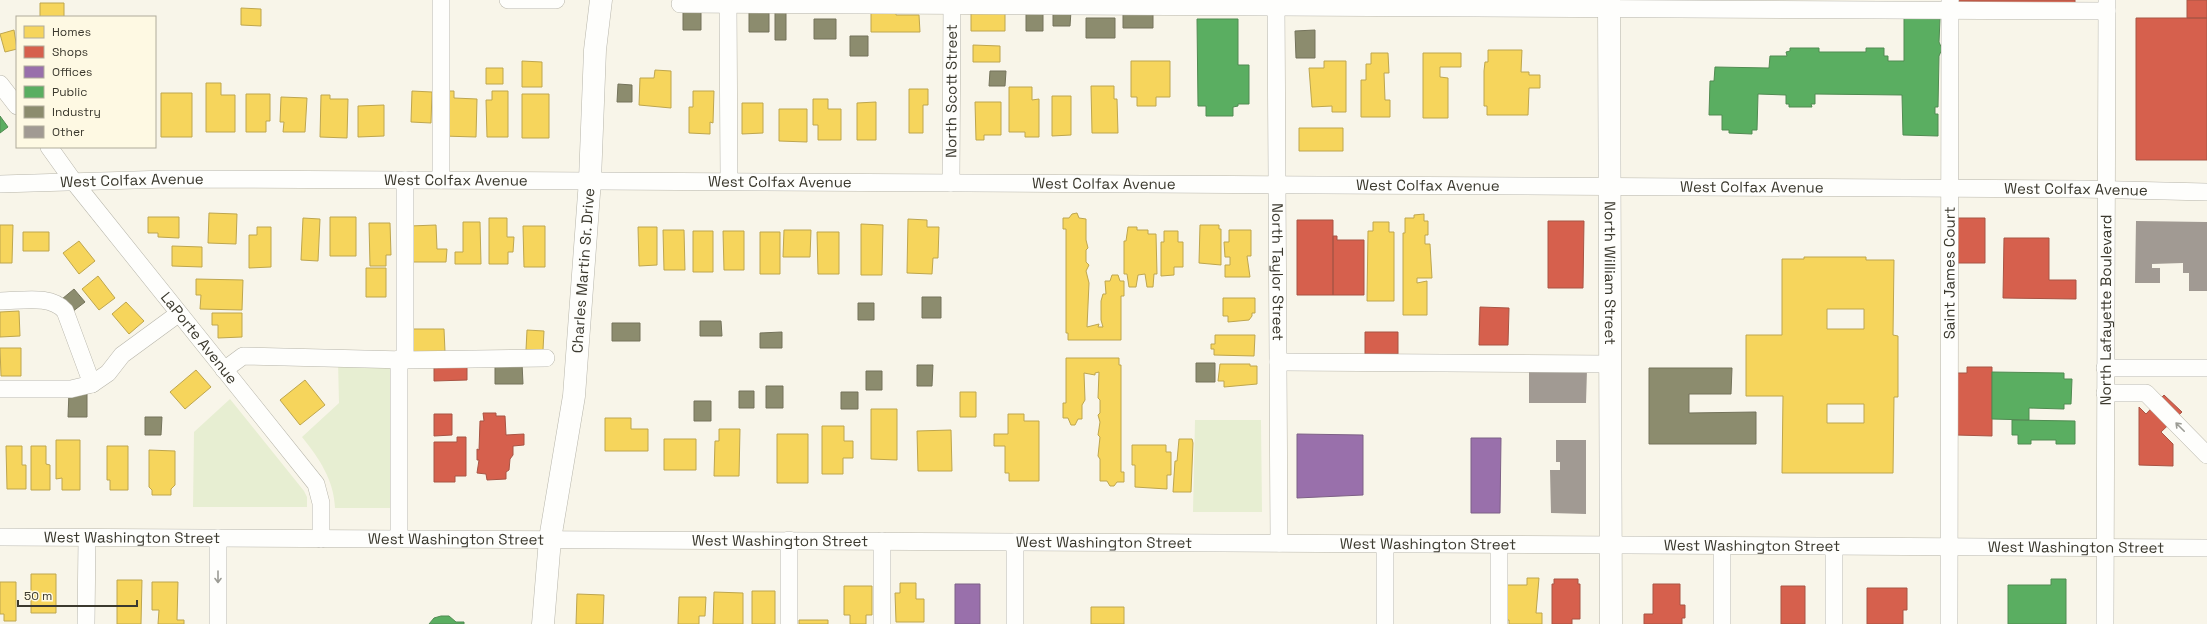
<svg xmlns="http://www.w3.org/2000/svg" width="2207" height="624" font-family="'Space Grotesk',sans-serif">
  <rect width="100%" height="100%" fill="#f8f5e9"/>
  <path fill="#e7eed2" d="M338,361L395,362L396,508H335C334,480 319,458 302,437L339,403Z
    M230,399L304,491L307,497V507H193L194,432Z
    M1195,420H1261L1262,512H1193Z"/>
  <path fill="#f6d55c" stroke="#bea64e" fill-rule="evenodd" d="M40,3H64V17H40Z
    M1005,7V31H971V13Z
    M241,8L261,9V26L241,25Z
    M871,12H896V15H919L920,32H871Z
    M14,30L17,49L5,52L0,34Z
    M973,45L1000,46V62H973Z
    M1488,50H1522L1521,72H1529V75H1540V88H1529L1528,115H1487V106H1484V71L1485,62H1488Z
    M1371,53H1388L1389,73H1384L1385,100H1390V117H1361V80H1366V64H1371Z
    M1423,53H1461V67H1440V77L1448,78V118H1423Z
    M522,61L542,62V87H522Z
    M1131,61H1170V97H1156V106H1137V97H1131Z
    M1324,61H1346V112H1332V106L1312,107L1309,68H1324Z
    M486,68H503V84H486Z
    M655,70L671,71V108L639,105L640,78H654Z
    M206,83H221V95H235V132H206Z
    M1091,86H1114V99H1117L1118,133H1092Z
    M1009,87H1032V100L1039,99V137H1025V132H1009Z
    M909,89H928V105H923V133H909Z
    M412,91L432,92L431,123L411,122Z
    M445,91H454V98L477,99L476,137L443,136Z
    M492,91H508V137H487L486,100H492Z
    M693,91H714L713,123L710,122V134L689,133V107H693Z
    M161,93H192V137H161Z
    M246,94H270V121H266V132H246Z
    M522,94H549V138H522Z
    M321,95H330V99H348L347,138L320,137Z
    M1052,96H1071V135L1052,136Z
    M281,97L307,98L305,132H283L284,122H280Z
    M813,99H828V109H841V140H818V125H813Z
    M876,102V140H857V103Z
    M975,102H1001V135H984V140H976Z
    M742,103H763V133L742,134Z
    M384,105V136L358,137V106Z
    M779,109H807V142L779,141Z
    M1299,128H1343V151H1299Z
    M209,213L237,214L236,244L208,243Z
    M1077,213L1079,218L1086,219V240L1088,248L1086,250V262L1089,265L1086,271L1089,283L1087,327L1099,324L1098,327H1103L1101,320V301L1103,294H1106L1105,281H1110L1112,275H1118L1120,281H1124V296H1121V340H1068V333H1066V229H1063V218H1069L1072,214Z
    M1424,214V221H1428V235H1425V244H1430L1432,278H1417V283L1427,281V315H1403V233H1405V218H1414V215Z
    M148,217H179V238L158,237V233H148Z
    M330,217H356V256H330Z
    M303,218L320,219L318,261L301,260Z
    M489,218H507V237H514L513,252H508V264H489Z
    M908,219L927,220V227H939L938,258H933L932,274L907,273Z
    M463,222H480L481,264H455V252H463Z
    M1373,222H1389V232H1394V301H1367L1368,231H1373Z
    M369,223H390L391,255H386V266H370Z
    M861,224L883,225L882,275H861Z
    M0,225H13L12,263H0Z
    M436,225L437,249H447L446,262H410V226Z
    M1200,225H1219V229H1221V265L1199,263Z
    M523,226H545V267H524Z
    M257,227H271V267L249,268V235H257Z
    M638,227H657V265L639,266Z
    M1128,227H1137V230H1148V234H1156L1157,274H1154L1153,287H1147L1145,274L1138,275L1136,287H1129L1127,274H1124V241H1126Z
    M663,230H684L685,270H664Z
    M784,230H811L810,257H783Z
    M1229,230H1251V256H1247L1250,277H1225V265H1230V257H1225L1224,242H1229Z
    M693,231H713V272H693Z
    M723,231H744V270H724Z
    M1164,231H1178V242H1183V267H1174V275L1161,276V242H1164Z
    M23,232H49V251H23Z
    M760,232H780V274H760Z
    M817,232H839V274H818Z
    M79,241L95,261L79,274L63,253Z
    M172,246L202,247V267L172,266Z
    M1804,257H1866V260H1894L1893,335L1898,336V397H1894L1893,473H1782L1783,396H1746V335H1782V259H1804ZM1827,309H1864V329H1827ZM1827,404H1864V423H1827Z
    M366,268H386V297H366Z
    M98,276L115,298L99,310L82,289Z
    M196,279L243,280L242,310L200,309L201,295H196Z
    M1223,298H1255V313H1252V316L1249,320L1228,322V316H1223Z
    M126,302L144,321L129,334L112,314Z
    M19,311L20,336L0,337V312Z
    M212,313H242V337L218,338V325H212Z
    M411,329H444L445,352L412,353Z
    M527,330L544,331L543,350H526Z
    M1215,335H1255L1254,356L1214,355V349H1211V344H1215Z
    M0,348H21V376H1Z
    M1066,358H1119V365H1121V472H1124V482H1117L1114,486H1110L1107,481H1100V459L1098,456L1100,437L1098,435L1100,422L1098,415L1100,413V400L1098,398L1099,372L1095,373V375L1084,373L1085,400L1082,405V419H1078L1075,425H1071L1068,418H1063V403H1066Z
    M1220,364H1250V366H1257V384L1224,387V381H1218Z
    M196,370L211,387L185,409L170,392Z
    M305,380L325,405L300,425L280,400Z
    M960,392H976V417H960Z
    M871,409H897V460L871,459Z
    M1008,414H1024V421H1039V481H1009V473H1005V446H994V434H1008Z
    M605,418H631V429H648V451H605Z
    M822,426H844V441H853V458H843V474H822Z
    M719,429H740L739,476H714L715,441H719Z
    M951,430L952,471H918L917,431Z
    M777,434H808V483H777Z
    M664,439H696V470H664Z
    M1179,439H1192L1193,443L1191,492H1173L1175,461H1177Z
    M56,440H80V490H62V478L56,479Z
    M1132,445H1166V452H1171V475H1167V489L1135,487V465H1132Z
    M6,446H22V465H26V489H7Z
    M31,446H46V464L50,465V490H31Z
    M107,446H128V490H110V480H107Z
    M149,450L175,451V485L171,489V495H152V490L149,487Z
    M31,574H56V613H31Z
    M1527,578H1539L1536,613H1542V624H1509V620H1507V585H1527Z
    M117,580H142L141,624H117Z
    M0,582H16V621H4V614H0Z
    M152,582H178L177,620H184V624H158L159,610H152Z
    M900,583H916V599H924V622H896L895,593H900Z
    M844,586H872V615H866V624H850V615H844Z
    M752,591H775V624H752Z
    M714,592L743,593V624H713Z
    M577,594L604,595L603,624H576Z
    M679,597H706L705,616H699V624H678Z
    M1091,607H1124V624H1091Z
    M799,620H828V624H799Z"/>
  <path fill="#d6604d" stroke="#a85444" d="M1955,0H2075V6L1955,5Z
    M2187,0H2207V18H2187Z
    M2136,18H2207V160H2136Z
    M1956,218H1985V263H1957Z
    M1297,220H1333V295H1297Z
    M1548,221H1584L1583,288H1548Z
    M1333,236H1337V240H1364V295H1333Z
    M2004,238H2049V280H2076V299L2003,298Z
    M1480,307L1509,308L1508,345H1479Z
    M1365,332H1398V354H1365Z
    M434,363H467V380L434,381Z
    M1967,367H1992V436L1956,435L1957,373H1967Z
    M2164,395L2182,412L2161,432L2173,444V466L2139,465V407L2146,414Z
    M483,413H496V416H505L506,435L524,434V445L513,446V455L510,459L509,470L506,472V479L487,480L486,474L477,473L479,460H477V449L479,450L480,421H484Z
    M434,414H452V435L434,436Z
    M457,437H466V476H455V482H434V442H457Z
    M1554,579H1578V584H1580V619H1572V624H1552V584H1554Z
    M1653,584H1680V605H1685V618H1682V624H1644V614H1653Z
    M1781,586H1805V624H1781Z
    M1867,588H1907V610H1903V624H1867Z"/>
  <path fill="#9970ab" stroke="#7d6086" d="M1297,434L1363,435V495L1297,498Z
    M1471,438H1501L1500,513H1471Z
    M955,584H980V624H955Z"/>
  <path fill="#5aae61" stroke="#518b52" d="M1904,18L1940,19L1939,42L1942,49L1939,56L1938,107H1935V114H1938V136L1903,135L1902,95L1815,94V104H1811L1812,107H1789V104H1786V95L1758,94L1757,130H1752V134L1729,133V130H1722V115H1709L1710,81H1714L1715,67L1769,68L1770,56H1787L1786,52L1790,51V48H1819V52H1866V48H1884V56H1888V61H1904Z
    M1197,19H1238V65H1249V104H1238V106L1233,107V116H1206V106H1198Z
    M0,116L8,127L0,133Z
    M1992,372L2064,373V379H2072L2071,404H2064V409L2029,408V420L1992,419Z
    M2012,420L2075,421V444H2056V440H2031V444H2018V435H2012Z
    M2051,579H2066V624H2008V585H2051Z
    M441,616H449L456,622H464V624H429L434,618Z"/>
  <path fill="#8c8c6e" stroke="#74735b" d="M1153,8V28H1123V9Z
    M683,9H701V30H683Z
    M1026,11L1043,12V31H1026Z
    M1053,11H1071L1070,26H1053Z
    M749,12H769V32H749Z
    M775,12H786V40H775Z
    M1086,18H1115V38H1086Z
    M814,19H836V39H814Z
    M1315,30V58H1296L1295,31Z
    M850,36H868V56H850Z
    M990,71H1006L1005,86H989Z
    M618,84L632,85V102H617Z
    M74,289L85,302L72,312L62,299Z
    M922,297H941V318H922Z
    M858,303H874V320H858Z
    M700,321H721L722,336H700Z
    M612,323H640V341H612Z
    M782,332V348H760V333Z
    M495,363H522L523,384H495Z
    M1196,363H1215V382H1196Z
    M917,365H933L932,386H917Z
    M1649,368H1732L1731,394H1689V413L1756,412V444H1649Z
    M866,371H882V390H866Z
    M766,386H783V408H766Z
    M739,391H754V408H739Z
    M69,392L87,393V417H68Z
    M841,392H858V409H841Z
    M694,401H711V421H694Z
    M145,417H162L161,435H145Z"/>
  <path fill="#a19a93" d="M2136,221L2207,222V291H2189V273H2183V263L2152,264V268H2160V283H2135Z
    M1529,369L1587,370L1586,403H1529Z
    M1556,440H1586V514L1551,513L1550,470H1560V462H1556Z"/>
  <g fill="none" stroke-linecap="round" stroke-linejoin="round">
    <defs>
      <g id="minor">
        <path d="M441,0V180"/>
        <path d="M508,0H556"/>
        <path d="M728,0L729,181"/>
        <path id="s1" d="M1276,0L1279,543"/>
        <path d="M680,4L2107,11"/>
        <path d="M0,84L17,106"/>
        <path id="s2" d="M49,147L74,182L316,484L321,503V539"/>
        <path d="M405,180V360"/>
        <path id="s3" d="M951,183L952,0"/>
        <path id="s4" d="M0,184L168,179L405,180L2081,189L2207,192"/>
        <path d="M0,301C21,301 51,294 65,311L92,384"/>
        <path d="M399,359V538"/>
        <path d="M1278,362L1610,364"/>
        <path d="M2105,368H2207"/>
        <path d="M224,370L243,356L405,360L546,358"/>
        <path d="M0,389H71L92,384L108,373L122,355L178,314"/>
        <path d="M2105,393H2146L2207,455"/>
        <path id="s5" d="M0,537L2207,548"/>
        <path d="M218,538V624"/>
        <path d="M1015,542V624"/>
        <path d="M1385,544V624"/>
        <path d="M1722,546V624"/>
        <path d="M86,624L87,538"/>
        <path d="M789,624V540"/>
        <path d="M882,624V541"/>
        <path d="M1499,624V545"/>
        <path d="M1834,624V547"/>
        <path id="s6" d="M1949,624L1950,0"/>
        <path id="s7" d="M2105,624L2107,0"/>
      </g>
      <g id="major">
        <path id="s8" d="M1609,0L1611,624"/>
        <path id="s9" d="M543,624L550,539L574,396L590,180L595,50L601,0"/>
      </g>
    </defs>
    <use href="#minor" stroke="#b7b5aa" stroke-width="18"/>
    <use href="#major" stroke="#b7b5aa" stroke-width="23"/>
    <use href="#minor" stroke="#fefefc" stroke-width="17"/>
    <use href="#major" stroke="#fefefc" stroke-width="22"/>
  </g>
  <defs><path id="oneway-shaft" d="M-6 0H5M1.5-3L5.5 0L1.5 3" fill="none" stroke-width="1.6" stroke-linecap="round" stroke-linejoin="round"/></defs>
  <g stroke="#9c9c95">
    <use href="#oneway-shaft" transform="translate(2180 427) rotate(-135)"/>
    <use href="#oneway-shaft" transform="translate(218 577) rotate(90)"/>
  </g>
  <g text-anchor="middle" stroke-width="4" stroke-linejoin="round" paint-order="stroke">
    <g font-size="15" fill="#3b392e" stroke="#fef9e3">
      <text dy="5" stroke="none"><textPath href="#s3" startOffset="92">North Scott Street</textPath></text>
      <text dy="5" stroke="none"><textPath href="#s4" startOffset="456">West Colfax Avenue</textPath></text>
      <text dy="5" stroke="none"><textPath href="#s4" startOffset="132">West Colfax Avenue</textPath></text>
      <text dy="5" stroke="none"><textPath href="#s4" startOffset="780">West Colfax Avenue</textPath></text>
      <text dy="5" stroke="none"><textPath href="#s4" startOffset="1104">West Colfax Avenue</textPath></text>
      <text dy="5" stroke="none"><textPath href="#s4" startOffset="1428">West Colfax Avenue</textPath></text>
      <text dy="5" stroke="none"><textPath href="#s4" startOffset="1752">West Colfax Avenue</textPath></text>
      <text dy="5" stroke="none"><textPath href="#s4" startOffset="2076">West Colfax Avenue</textPath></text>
      <text dy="5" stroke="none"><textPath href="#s9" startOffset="356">Charles Martin Sr. Drive</textPath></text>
      <text dy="5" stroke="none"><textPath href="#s1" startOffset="272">North Taylor Street</textPath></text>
      <text dy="5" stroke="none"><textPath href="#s8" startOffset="273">North William Street</textPath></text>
      <text dy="5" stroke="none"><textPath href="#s6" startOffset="351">Saint James Court</textPath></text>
      <text dy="5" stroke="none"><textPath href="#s7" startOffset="314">North Lafayette Boulevard</textPath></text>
      <text dy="5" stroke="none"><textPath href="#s2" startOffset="243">LaPorte Avenue</textPath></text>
      <text dy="5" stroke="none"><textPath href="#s5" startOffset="132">West Washington Street</textPath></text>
      <text dy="5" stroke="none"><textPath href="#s5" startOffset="456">West Washington Street</textPath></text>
      <text dy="5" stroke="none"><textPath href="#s5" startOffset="780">West Washington Street</textPath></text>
      <text dy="5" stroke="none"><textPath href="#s5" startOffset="1104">West Washington Street</textPath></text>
      <text dy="5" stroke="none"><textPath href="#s5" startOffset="1428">West Washington Street</textPath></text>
      <text dy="5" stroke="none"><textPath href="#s5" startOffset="1752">West Washington Street</textPath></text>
      <text dy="5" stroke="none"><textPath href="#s5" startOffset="2076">West Washington Street</textPath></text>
    </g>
  </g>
  <rect x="16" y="16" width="140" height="132" fill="#fef9e3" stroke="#b0ac9b"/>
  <rect x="24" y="26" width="20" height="12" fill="#f6d55c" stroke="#b0ac9b"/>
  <text x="52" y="36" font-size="12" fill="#3b392e">Homes</text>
  <rect x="24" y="46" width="20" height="12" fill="#d6604d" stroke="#b0ac9b"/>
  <text x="52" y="56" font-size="12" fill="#3b392e">Shops</text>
  <rect x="24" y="66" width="20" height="12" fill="#9970ab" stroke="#b0ac9b"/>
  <text x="52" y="76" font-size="12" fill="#3b392e">Offices</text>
  <rect x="24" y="86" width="20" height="12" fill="#5aae61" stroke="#b0ac9b"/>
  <text x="52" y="96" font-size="12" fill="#3b392e">Public</text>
  <rect x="24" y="106" width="20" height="12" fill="#8c8c6e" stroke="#b0ac9b"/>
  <text x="52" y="116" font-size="12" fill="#3b392e">Industry</text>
  <rect x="24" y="126" width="20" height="12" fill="#a19a93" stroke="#b0ac9b"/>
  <text x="52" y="136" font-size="12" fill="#3b392e">Other</text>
  <path d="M18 600v6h119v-6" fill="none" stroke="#3b392e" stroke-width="2"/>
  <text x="24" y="600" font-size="12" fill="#3b392e" stroke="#fef9e3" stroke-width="3" paint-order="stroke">50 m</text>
</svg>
